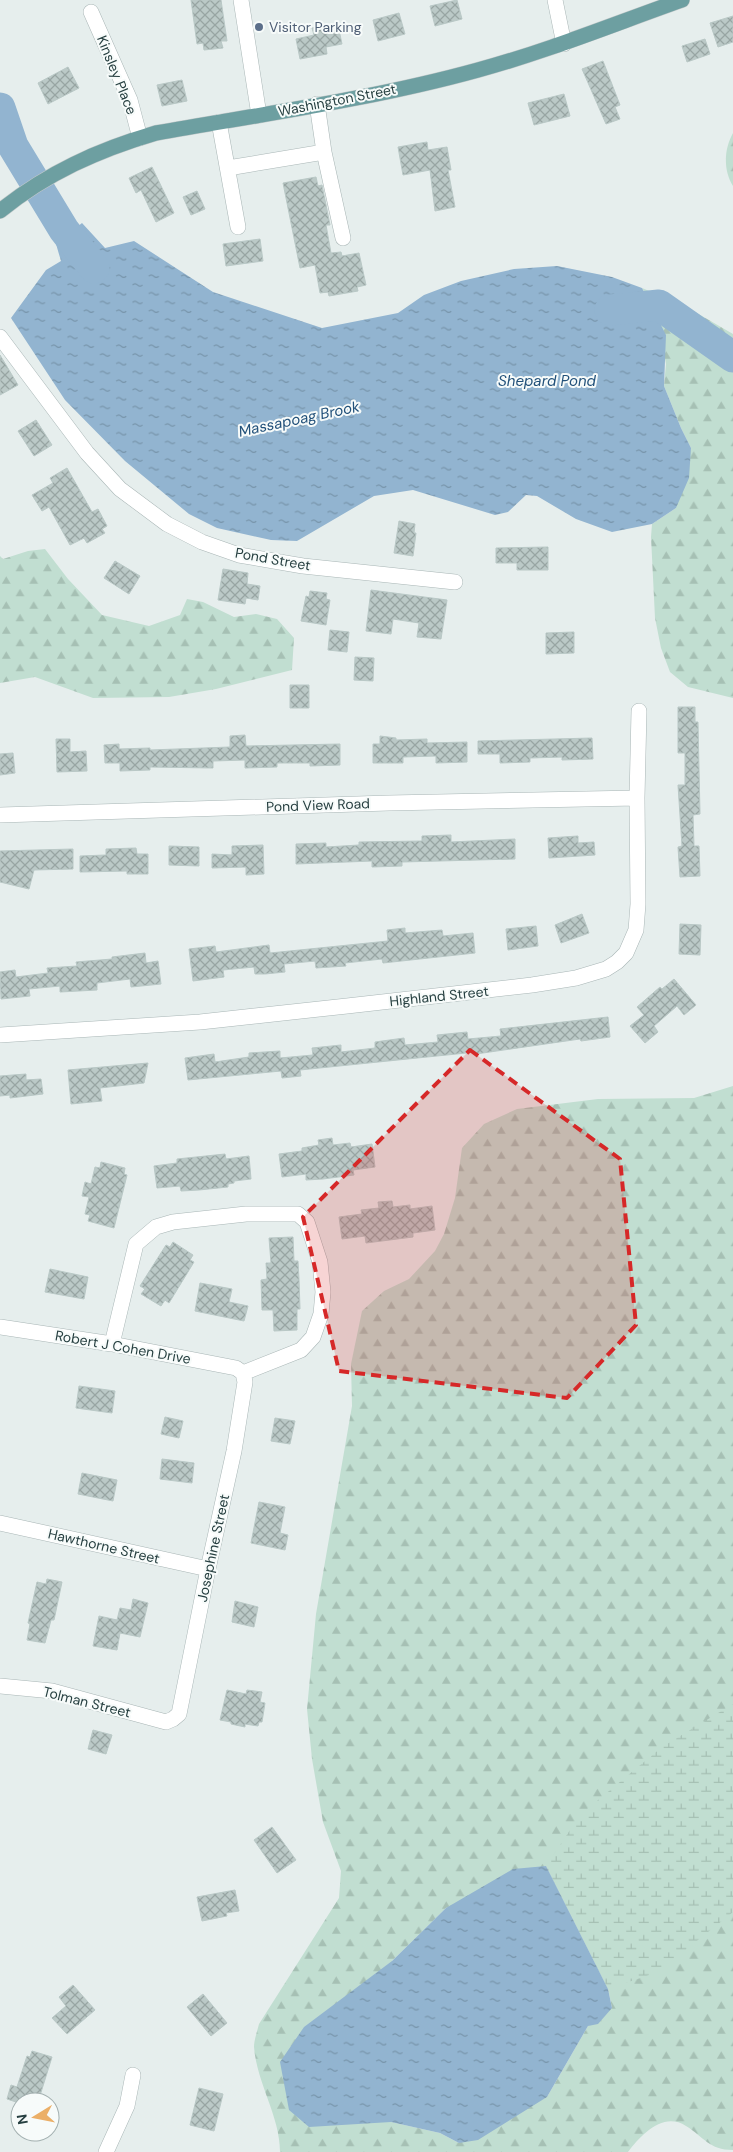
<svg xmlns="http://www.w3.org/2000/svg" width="733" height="2152" font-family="'DM Sans',sans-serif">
  <defs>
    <pattern id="forest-firs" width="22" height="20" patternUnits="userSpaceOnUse" patternTransform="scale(1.25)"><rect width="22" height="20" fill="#c1ded1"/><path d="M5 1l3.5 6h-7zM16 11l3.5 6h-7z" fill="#a6c0b4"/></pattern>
    <pattern id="wetland-marsh" width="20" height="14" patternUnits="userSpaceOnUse" patternTransform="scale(1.25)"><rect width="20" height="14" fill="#c1ded1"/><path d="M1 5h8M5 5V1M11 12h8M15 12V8" fill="none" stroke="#a6c0b4"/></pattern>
    <pattern id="water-ripples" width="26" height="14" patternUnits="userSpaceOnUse" patternTransform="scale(1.25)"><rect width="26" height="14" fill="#92b4d0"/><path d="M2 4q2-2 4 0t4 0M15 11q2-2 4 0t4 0" fill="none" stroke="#7794aa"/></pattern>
    <pattern id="building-cross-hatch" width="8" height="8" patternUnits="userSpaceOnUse" patternTransform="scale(1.25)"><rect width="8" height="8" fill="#bbc9c7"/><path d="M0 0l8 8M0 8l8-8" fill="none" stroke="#98a5a3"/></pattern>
  </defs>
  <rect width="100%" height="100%" fill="#e6eeed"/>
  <path fill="url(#forest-firs)" fill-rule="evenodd" d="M733,133V186C723,170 724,149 733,133Z
    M642,288L683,305L733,334V698L688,687L670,672L661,648L655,618L651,537L652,524L676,508L691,448L681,428L664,386L666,364L656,313Z
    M45,549L68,579L102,615L149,626L180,615L187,599L203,602L234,617L256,614L277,619L294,638L292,670L216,689L169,697L93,698L35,677L0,683V556L3,559L28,551Z
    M733,1086V2150C709,2150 704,2137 686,2126C663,2111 641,2135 628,2152H280C280,2116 257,2084 254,2047C254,2040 257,2032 259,2024L339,1898L341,1871L323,1822L312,1759L307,1709L316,1614L352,1406L351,1364L362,1311L384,1291L409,1279L435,1251L444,1234L455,1198L462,1148L484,1124L517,1109L598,1099L694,1098ZM546,1866L608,1989L612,2008L588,2026L547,2097L459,2143L440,2133L391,2122L392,1961L446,1908Z"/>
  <path fill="url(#wetland-marsh)" d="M733,1704V1912L658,1972L608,1989L546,1866L580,1815L662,1747Z"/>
  <path fill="url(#water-ripples)" d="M82,223L105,248L134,241L213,292L322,328L398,313L424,295L461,281L514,269L557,266L612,277L642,288L666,335L664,386L681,428L691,448L689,478L676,508L652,524L612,532L576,519L537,496L526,495L508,512L495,515L413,490L374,496L297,541L271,540L217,528L189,514L125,461L65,400L11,318L46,270L61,261L56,244Z
    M546,1866L608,1989L612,2008L598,2024L588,2026L547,2097L478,2140L459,2143L440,2133L391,2122L309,2127L289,2110L280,2062L304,2027L392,1961L446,1908L513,1869Z"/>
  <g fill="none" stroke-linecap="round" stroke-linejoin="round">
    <path stroke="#92b4d0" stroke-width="31" d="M0,108L13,146L64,230L94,268
      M610,310L659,305L733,357"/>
  </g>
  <path fill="url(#building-cross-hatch)" stroke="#b9c8c6" d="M191,0H221L227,41H221L223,48L204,50L203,43L197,44Z
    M457,0L462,19L435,26L430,6Z
    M399,13L405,34L378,41L373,20Z
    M733,16V42L718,47L710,23Z
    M332,24L334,31L339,30L342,44L326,47L327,54L300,59L296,39L314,35L312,28Z
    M705,39L710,54L687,62L682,46Z
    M603,61L620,105L615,107L620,119L606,124L582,69Z
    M68,67L79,88L48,104L38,83Z
    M182,80L187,101L162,106L157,85Z
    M564,94L570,116L534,125L528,103Z
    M427,142L428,150L447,147L451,170H448L455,207L435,211L430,170L403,175L398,147Z
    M152,167L174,213L156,222L141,190L136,193L129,178Z
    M316,177L318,186L322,185L330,225H326L331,253L341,252L342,256L359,253L366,285L357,287L358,291L329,296L328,292L320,293L315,265L300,268L283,183Z
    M197,191L205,209L191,215L183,197Z
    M260,239L263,261L226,266L223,244Z
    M0,355L18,385L0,395Z
    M36,420L52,445L34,456L18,431Z
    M67,468L92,512L98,509L107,526L102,529L105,533L87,543L84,538L70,545L49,507L42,511L32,495L53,483L50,478Z
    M399,521L415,524L414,533H416L413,556L394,553Z
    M548,547V570H517V563H496V548Z
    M115,561L140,576L129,594L104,578Z
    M223,569L248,573L247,584L260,586L258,600L246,598L245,604L218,600Z
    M371,590L447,600L441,639L417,637L419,623L393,619L391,634L366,631Z
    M310,591L327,593L326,599L330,600L326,625L301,621L306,596L309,597Z
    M330,630L349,632L347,652L328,650Z
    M574,632V653L546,654V633Z
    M355,657L374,658L373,681L354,680Z
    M290,685H309V708H290Z
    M678,707H695V722H698L700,814L693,815L694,846H699L700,876L680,877L678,847L682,846L678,785H685V753H678Z
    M245,735L246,746L340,744V765L310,766V763H277V767L245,768V760L213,761V768L150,767V770L120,771V763H105L104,745L119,744V749L150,748V750L230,747V736Z
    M380,736L396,738V740L427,739V743L467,742V762L436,763V756L403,757V763H373V744H380Z
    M592,738L593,759L562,760V757L530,758V762L500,763V754H478V741Z
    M56,739H70V752L86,751L87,771L57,772Z
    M13,753L15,773L0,775V754Z
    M451,835V842L515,839V859L402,862V866L372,867V861L296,864V844L326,843V847L359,845V842L422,841V836Z
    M578,836V843L594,842L595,855L549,858L548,838Z
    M263,845L264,874L246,875V867L212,868V854L232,855V846Z
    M169,846L199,847V866L169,865Z
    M136,848L137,854H148V874H127V871L80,872V856L106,855V849Z
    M73,849V869L34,870L29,889L0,882V851Z
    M582,914L589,933L561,943L555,925Z
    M680,924L701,925L700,955L679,954Z
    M536,926L538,946L508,950L506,929Z
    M405,928V933L442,930L443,936L473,933L475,953L383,963L382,959L345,963L346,966L316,968L315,961L284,964L285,972L265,974H255L254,967L223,970L224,977L193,981L189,949L215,946L216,952L269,945L270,953L388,941L387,930Z
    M145,953L146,963L158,961L161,984L131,987L130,979L97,983V990L60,992V986L29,989L30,996L1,999L0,972L15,970L16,977L48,973L47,968L77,966L76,962L112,959V957Z
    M674,979L696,1005L684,1015L677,1006L654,1026L658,1032L645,1043L630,1026L644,1015L637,1007L660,987L662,989Z
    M608,1017L610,1037L581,1041L580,1039L476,1054V1052L300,1070L301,1076L282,1078L281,1071L188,1080L185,1058L214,1054L215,1062L249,1057V1053L280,1051V1058L313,1055L312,1048L341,1045V1052L375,1048V1042L404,1038L405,1045L438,1042L437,1035L467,1032L468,1039L501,1036L500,1029Z
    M148,1063L144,1083L100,1088L102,1101L71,1104L68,1070Z
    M26,1074V1080L41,1079L43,1094L10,1098V1095L0,1096V1076Z
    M332,1138L333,1145L350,1143L351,1147L372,1144L375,1167L353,1170L354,1175L323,1179L306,1180V1174L282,1177L279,1154L302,1151V1148L319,1145L318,1140Z
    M225,1154L226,1159L249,1156L251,1179L234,1181V1183L228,1184V1187L199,1190L181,1191L180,1186L157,1188L154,1166L177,1163V1159Z
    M101,1162L125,1168L124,1174L127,1175L114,1228L88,1221L90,1215L85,1214L89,1197L82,1196L85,1182L91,1184L95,1167L100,1168Z
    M392,1201L393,1207L410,1205V1209L432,1206L435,1230L413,1233V1237L366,1243L365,1236L342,1239L339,1217L362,1214L361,1210L379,1208L378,1202Z
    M293,1237L294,1261H298L299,1279L300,1309H297V1330L274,1331L273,1310H262L261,1280L267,1279L266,1263H271L269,1238Z
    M173,1242L193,1255L190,1260L194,1262L169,1303L165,1300L161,1306L141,1294L145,1289L140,1286L166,1245L170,1247Z
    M50,1269L88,1277L84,1299L45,1292Z
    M200,1283L232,1289L229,1302L248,1306L244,1321L195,1311Z
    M79,1386L115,1391L112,1413L76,1408Z
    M165,1417L183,1421L179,1438L161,1434Z
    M275,1418L295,1421L290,1444L271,1441Z
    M162,1459L194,1463L192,1483L160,1479Z
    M82,1473L117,1480L113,1501L78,1494Z
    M259,1502L285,1507L280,1533L288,1535L285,1550L251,1543Z
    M47,1579L62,1582L54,1620H51L45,1643L27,1640L30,1624L28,1623L37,1582L46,1584Z
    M133,1599L148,1603L140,1637L120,1633L117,1650L93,1646L99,1616L117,1620L120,1608L131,1610Z
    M235,1601L258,1607L254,1627L232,1622Z
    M227,1690L246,1694L247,1690L262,1692L260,1702L265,1703L262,1722H259L258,1726L245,1724V1727L231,1724V1722L220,1720Z
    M93,1730L112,1735L106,1754L88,1749Z
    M272,1827L296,1860L277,1873L254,1840Z
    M235,1890L239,1911L226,1913L227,1916L202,1921L197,1897Z
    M73,1985L95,2010L67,2034L52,2018L66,2006L59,1997Z
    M203,1994L227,2023L211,2036L187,2007Z
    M32,2051L52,2057L38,2102H16L7,2099L11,2085L17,2087L27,2056L30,2057Z
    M199,2088L223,2094L214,2131L190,2125Z"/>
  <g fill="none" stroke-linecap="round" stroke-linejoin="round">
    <defs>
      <path id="minor" d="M241,0L259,115
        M555,0L564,44
        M91,12L130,100L140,138
        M219,122L238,227
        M324,152L343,238
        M228,168L324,152L317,104
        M0,337L87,453L120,489L167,524L202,542L239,555L303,566L455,582
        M0,815L389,803L637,798
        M0,1035L200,1022L347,1006L532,985L576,978L606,969L617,962L626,953L636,930L638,904L637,798L639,711
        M0,1327L112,1344L236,1368L243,1373
        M112,1344L136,1244L156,1227L173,1222L246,1214H298L307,1222L320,1262L323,1292L321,1314L313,1337L301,1350L243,1373
        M0,1523L208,1569
        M0,1686L52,1691L166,1722L173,1719L179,1714L208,1569L234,1451L245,1382L243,1373
        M106,2152L127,2106L133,2075"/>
      <path id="major" d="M0,211C47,173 98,150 156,133C263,114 373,99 478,70C548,51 614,24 682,0"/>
    </defs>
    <use href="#minor" stroke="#a9b6b6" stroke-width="16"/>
    <use href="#major" stroke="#c2c9ca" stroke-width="16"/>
    <use href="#minor" stroke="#fff" stroke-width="15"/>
    <use href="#major" stroke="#6d9fa1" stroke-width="15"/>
  </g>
  <path fill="#d62828" fill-opacity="0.2" stroke="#d62828" stroke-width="4" stroke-dasharray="10 6" stroke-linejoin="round" d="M470,1050L620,1159L636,1325L567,1398L339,1371L303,1217Z"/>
  <circle fill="#5c6f8a" stroke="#f7fbfa" stroke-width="2" cx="259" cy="27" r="5"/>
  <g text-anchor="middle" stroke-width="4" stroke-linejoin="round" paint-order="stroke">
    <g font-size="14" fill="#4e5e75" stroke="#f7fbfa" text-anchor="start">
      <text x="269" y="32">Visitor Parking</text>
    </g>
    <g font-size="14" fill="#263f40" stroke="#f7fbfa">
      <text transform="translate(117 75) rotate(68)" y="5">Kinsley Place</text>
      <text transform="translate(337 100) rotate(-11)" y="5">Washington Street</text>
      <text transform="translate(273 559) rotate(10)" y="5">Pond Street</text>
      <text transform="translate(318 805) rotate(-2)" y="5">Pond View Road</text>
      <text transform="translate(439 996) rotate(-6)" y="5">Highland Street</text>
      <text transform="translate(123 1347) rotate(10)" y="5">Robert J Cohen Drive</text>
      <text transform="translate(104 1546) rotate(13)" y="5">Hawthorne Street</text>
      <text transform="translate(213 1548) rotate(-78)" y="5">Josephine Street</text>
      <text transform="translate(87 1702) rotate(14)" y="5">Tolman Street</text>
    </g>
    <g font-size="15" font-style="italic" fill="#22517a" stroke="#f7fbfa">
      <text x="547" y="386">Shepard Pond</text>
      <text transform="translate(299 419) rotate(-12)" y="5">Massapoag Brook</text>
    </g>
  </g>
  <g transform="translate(35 2117) rotate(260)"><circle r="24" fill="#f7fbfa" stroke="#a3b0b0"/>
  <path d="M0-4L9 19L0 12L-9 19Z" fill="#ebaf67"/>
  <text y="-8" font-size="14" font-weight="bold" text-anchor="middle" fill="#263f40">N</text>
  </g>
</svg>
